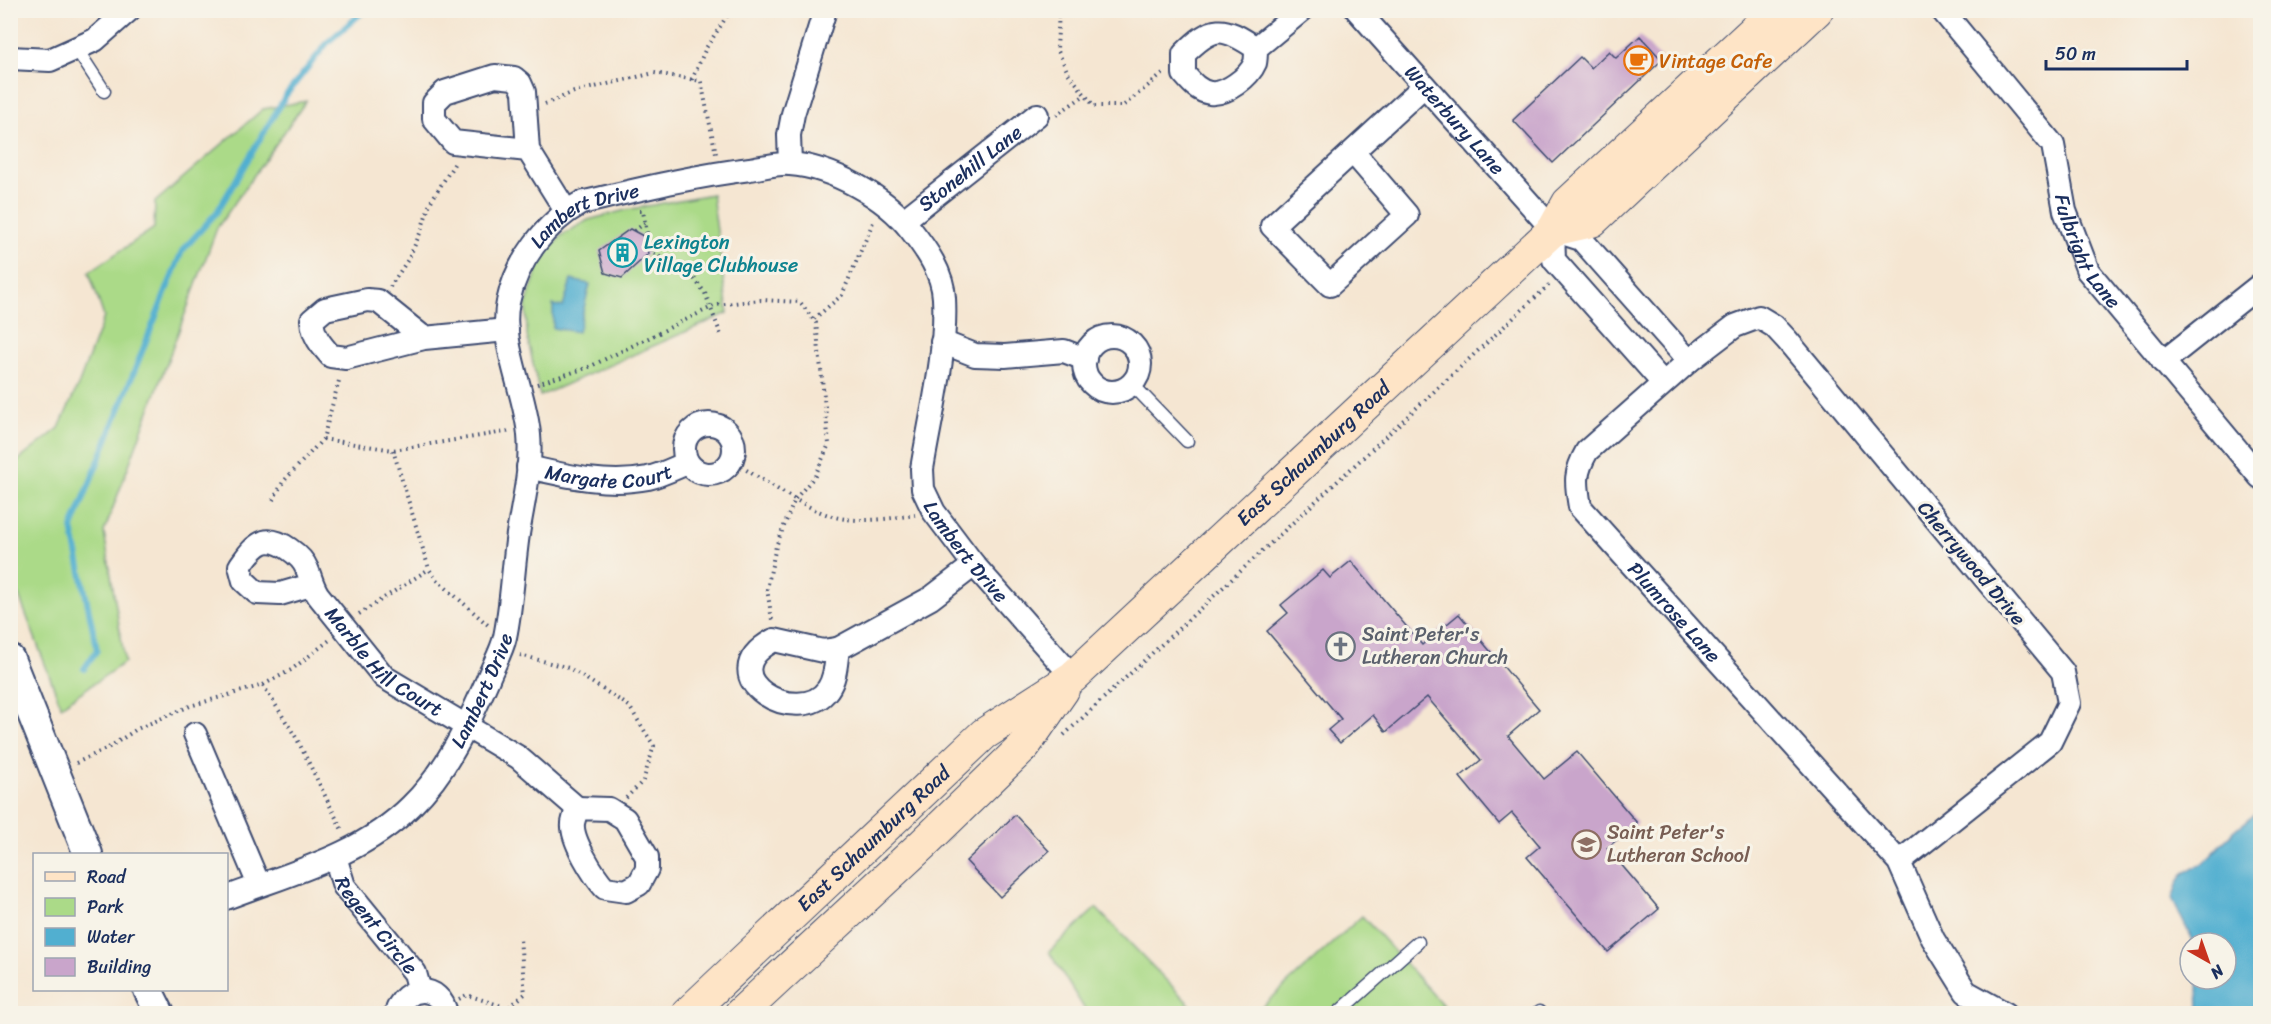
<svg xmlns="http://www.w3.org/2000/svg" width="2271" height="1024" font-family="Sriracha,sans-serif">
  <rect width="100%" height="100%" fill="#f7f3e8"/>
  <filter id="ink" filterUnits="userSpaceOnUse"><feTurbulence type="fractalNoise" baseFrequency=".0167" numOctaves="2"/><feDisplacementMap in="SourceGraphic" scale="12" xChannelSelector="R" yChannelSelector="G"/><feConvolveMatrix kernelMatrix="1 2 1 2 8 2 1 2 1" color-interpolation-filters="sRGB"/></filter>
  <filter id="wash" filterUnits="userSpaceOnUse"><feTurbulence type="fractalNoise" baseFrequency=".008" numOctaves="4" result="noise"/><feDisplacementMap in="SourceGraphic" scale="24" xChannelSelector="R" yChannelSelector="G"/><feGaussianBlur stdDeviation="1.35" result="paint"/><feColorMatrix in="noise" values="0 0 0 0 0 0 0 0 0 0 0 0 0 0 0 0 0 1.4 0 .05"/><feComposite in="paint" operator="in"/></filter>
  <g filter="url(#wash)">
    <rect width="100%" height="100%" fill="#f5e6d2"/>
    <path fill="#abda88" stroke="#638473" stroke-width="1.5" d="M306,101L217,228L104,532L125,662L61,706L11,575V466L59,428L79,383L104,317L89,272L154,228L155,202L263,109Z
      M712,194L728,313L540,396L527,336L526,305L540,261L562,235L588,220L626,210Z
      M1096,908L1198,1013H1087L1049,952Z
      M1362,916L1450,1013L1254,1014Z"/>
    <path fill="#51afd0" stroke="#366f97" stroke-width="1.5" d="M571,280L590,284L578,332L553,328V305L563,307Z
      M2260,810V1013H2199L2198,979H2226V943H2194L2172,899L2178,882L2184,873L2204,863L2234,831Z"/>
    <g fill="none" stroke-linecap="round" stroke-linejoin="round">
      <path stroke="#51afd0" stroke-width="6" d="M84,669L97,650L72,528L182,251L217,212L286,95L328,42L365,10"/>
    </g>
    <g id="blocks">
      <path fill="#c9a5cb" d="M1640,36L1662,60L1553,163L1513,120L1580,57L1591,68L1609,51L1616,58Z
        M630,229L645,237L648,254L622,278L605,273L599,251Z
        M1351,561L1422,645L1459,614L1539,709L1508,736L1544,779L1577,752L1637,823L1607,848L1659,909L1608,952L1527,857L1540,846L1512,813L1499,824L1460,777L1481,760L1427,697L1386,732L1373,715L1340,743L1328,730L1341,719L1267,631L1288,613L1281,605L1323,570L1330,578Z
        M1015,815L1049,851L1000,897L966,861Z"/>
    </g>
  </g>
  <g filter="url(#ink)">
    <use href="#blocks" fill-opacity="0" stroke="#3c4a6f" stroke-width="1.5"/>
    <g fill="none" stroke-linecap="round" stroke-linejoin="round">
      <defs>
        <path id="service" d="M76,48L104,91
          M1132,384L1187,441
          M1337,1014L1418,942
          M1538,1014L1539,1012"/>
        <g id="minor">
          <path id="s1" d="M1357,10L1553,230L1581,239L1689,361"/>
          <path id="s2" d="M1942,10L2053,145L2065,211L2088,271L2260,477"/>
          <path d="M1256,48C1222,25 1213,25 1184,54V74C1191,82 1198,91 1210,93C1226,95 1249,77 1255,63C1256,59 1256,53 1256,48L1302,10"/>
          <path d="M10,58L50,60L95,40L129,10"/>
          <path d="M528,150L453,142L434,119V103L445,92L495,76L514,78L520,83L524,92L528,150L566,211"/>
          <path d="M1353,152L1407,215L1330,285L1272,226L1424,86"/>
          <path d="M790,164L789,135L793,114L825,10"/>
          <path id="s3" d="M904,220L1037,115"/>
          <path d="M1553,230L1554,260L1663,383"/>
          <circle cx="1112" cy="364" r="28"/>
          <path d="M424,338L378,301L367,300L325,309L312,320C313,336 321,345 331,356L346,358L424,338L507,330"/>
          <path d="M942,342L975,355L1005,356L1064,351L1085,359"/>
          <path d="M2163,362L2260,285"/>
          <circle cx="709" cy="449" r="25"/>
          <path id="s4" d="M528,467C567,476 608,486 648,478C661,475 675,468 687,463"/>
          <path id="s5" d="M311,585L280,594L257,593L244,581L240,566C246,558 253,546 264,542C279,538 302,556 307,569C311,578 312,586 318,595L384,677L518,757L577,808"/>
          <path d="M774,640L823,651L838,649C836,661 836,678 828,689C800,730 705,677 774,640Z"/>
          <path d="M838,649L931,598L974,565"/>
          <path d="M195,734L259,885"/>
          <path d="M577,808L609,809L625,819L647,857V869L639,884L626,891L605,888C594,876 571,840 573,823C574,818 576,813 577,808Z"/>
          <path id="s6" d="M335,857L344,886L415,973L420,991"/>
          <path id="s7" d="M1899,862L2050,742L2069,703L2063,672L1787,340L1774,326L1759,317L1735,326L1689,361L1587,451C1574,474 1576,482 1580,507L1899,862L1933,939L1966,992L2006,1014"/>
          <path id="s8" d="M226,898C290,873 361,856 411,806C448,770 468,725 488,679C493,666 502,651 505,637C512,603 513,568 518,534C523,502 532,468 529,435C526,394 499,342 508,302C516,262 546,222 581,203C637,190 693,176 750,169C763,167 778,163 790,164C832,167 886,197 911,230C926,249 943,273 944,298C947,353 931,414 922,469L923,489L934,512L974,565L1073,677"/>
          <path d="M396,1014C403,984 441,983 446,1014"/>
        </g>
        <path id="tertiary" d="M10,659L88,854
          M148,990L160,1014"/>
        <g id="secondary">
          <path d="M1553,230L1592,221L1817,10"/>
          <path id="s9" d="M687,1014L984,734L1073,677L1553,230L1568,203L1776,10"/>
          <path d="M740,1014L923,844L1025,745L1063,690"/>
        </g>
      </defs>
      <use href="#service" stroke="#3c4a6f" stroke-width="15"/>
      <use href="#minor" stroke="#3c4a6f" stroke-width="26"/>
      <use href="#tertiary" stroke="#3c4a6f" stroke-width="32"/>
      <use href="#secondary" stroke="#3c4a6f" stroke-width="34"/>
      <path stroke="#3c4a6f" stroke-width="4" stroke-dasharray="1.5 4.5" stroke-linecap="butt" d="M1059,10L1057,49L1068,73L1094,106H1123L1164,73
        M692,80L706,48L727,16L728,10
        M545,104L574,92L654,73L701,81L716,154
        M1056,115L1085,95
        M640,211H643L650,251L693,277L705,293L721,335
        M634,231L645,223
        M390,287L409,258L421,231L430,203L456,161
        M814,319L842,295L874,220
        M537,384L589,367L716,305L761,300L800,302L816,323L829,444L815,476L795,499L776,546L767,589L772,620
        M323,439L393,450L511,431
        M393,450L429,569L436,579L488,625
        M731,461C762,478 813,516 846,519C868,522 894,518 915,515
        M273,500L283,482L323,439L340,377
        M359,614L429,569
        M520,655L569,668L629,706L654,746L643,781L626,798
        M263,685L297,739L343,832
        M1064,735L1551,283
        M76,763L108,748L137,729L190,706L263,685L291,670L331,639
        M459,999L467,995L508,1008L525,994L520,939"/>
      <use href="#service" stroke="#fff" stroke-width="12"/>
      <use href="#minor" stroke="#fff" stroke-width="22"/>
      <use href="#tertiary" stroke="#fff" stroke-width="28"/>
      <use href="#secondary" stroke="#fee4c6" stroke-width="32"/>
    </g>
  </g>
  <defs>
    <symbol id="cafe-ring" viewBox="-11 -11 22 22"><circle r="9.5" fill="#f7f3e8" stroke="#e8710a" stroke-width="1.5"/><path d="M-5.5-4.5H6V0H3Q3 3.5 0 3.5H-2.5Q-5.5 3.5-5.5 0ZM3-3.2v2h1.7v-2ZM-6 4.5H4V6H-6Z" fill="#e8710a"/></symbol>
    <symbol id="building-ring" viewBox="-11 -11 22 22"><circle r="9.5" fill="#f7f3e8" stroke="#0f9aa8" stroke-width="1.5"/><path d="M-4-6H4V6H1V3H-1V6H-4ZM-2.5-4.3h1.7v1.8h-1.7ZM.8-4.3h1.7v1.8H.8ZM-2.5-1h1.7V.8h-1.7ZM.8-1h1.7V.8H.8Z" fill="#0f9aa8"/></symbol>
    <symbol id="church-ring" viewBox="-11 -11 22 22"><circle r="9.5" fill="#f7f3e8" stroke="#6b7280" stroke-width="1.5"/><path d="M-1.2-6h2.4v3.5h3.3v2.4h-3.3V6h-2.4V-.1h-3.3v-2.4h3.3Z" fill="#6b7280"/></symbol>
    <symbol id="school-ring" viewBox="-11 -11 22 22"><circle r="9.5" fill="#f7f3e8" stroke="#8d6e63" stroke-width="1.5"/><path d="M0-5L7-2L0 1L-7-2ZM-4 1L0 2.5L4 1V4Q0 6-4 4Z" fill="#8d6e63"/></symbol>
  </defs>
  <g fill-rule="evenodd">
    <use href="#cafe-ring" x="1622" y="44" width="33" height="33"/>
    <use href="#building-ring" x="606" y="236" width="33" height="33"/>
    <use href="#church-ring" x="1324" y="630" width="33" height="33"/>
    <use href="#school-ring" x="1570" y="828" width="33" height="33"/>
  </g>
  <g text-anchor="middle" stroke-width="6" stroke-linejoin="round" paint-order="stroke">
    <g font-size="20" fill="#c56008" stroke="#f7f3e8" text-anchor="start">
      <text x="1659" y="68">Vintage Cafe</text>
    </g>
    <g font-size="20" fill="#1b2f5e" stroke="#f7f3e8">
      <text dy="7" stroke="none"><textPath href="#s1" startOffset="147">Waterbury Lane</textPath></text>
      <text dy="7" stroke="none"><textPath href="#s3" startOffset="84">Stonehill Lane</textPath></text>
      <text dy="7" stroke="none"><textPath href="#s8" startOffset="867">Lambert Drive</textPath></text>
      <text dy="7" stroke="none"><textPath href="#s2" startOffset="288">Fulbright Lane</textPath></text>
      <text dy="7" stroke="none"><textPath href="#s9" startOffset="842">East Schaumburg Road</textPath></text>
      <text dy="7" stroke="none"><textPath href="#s4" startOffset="82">Margate Court</textPath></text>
      <text dy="7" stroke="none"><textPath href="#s8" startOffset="1569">Lambert Drive</textPath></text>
      <text transform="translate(1972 563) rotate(50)" y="7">Cherrywood Drive</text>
      <text dy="7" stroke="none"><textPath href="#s7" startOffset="1155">Plumrose Lane</textPath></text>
      <text dy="7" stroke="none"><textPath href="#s5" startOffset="300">Marble Hill Court</textPath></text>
      <text dy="7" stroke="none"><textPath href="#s8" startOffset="345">Lambert Drive</textPath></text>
      <text dy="7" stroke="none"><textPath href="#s9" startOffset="256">East Schaumburg Road</textPath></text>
      <text dy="7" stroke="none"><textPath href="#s6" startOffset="81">Regent Circle</textPath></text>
    </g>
    <g font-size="20" fill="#0d838f" stroke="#f7f3e8" text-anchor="start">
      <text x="644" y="249">Lexington<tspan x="644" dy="23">Village Clubhouse</tspan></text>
    </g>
    <g font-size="20" fill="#5b616d" stroke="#f7f3e8" text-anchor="start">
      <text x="1362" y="641">Saint Peter's<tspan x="1362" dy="23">Lutheran Church</tspan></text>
    </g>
    <g font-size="20" fill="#785e54" stroke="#f7f3e8" text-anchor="start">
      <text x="1607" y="839">Saint Peter's<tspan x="1607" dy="23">Lutheran School</tspan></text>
    </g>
  </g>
  <rect width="2271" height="1024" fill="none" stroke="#f7f3e8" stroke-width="36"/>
  <rect x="33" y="853" width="195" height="138" fill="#f7f3e8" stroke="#9fa5b1" stroke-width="1.5"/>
  <rect x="45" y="872" width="30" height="9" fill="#fee4c6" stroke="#9fa5b1" stroke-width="1.5"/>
  <text x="87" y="883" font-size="18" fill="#1b2f5e">Road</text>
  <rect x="45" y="898" width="30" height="18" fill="#abda88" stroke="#9fa5b1" stroke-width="1.5"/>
  <text x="87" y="913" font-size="18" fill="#1b2f5e">Park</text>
  <rect x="45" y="928" width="30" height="18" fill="#51afd0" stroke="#9fa5b1" stroke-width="1.5"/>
  <text x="87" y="943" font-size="18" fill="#1b2f5e">Water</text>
  <rect x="45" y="958" width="30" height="18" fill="#c9a5cb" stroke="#9fa5b1" stroke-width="1.5"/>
  <text x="87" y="973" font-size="18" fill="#1b2f5e">Building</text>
  <g transform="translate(2208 961) rotate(140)"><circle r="28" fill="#f7f3e8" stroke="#9fa5b1" stroke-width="1.5"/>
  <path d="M0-4.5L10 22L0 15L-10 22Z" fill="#c8321e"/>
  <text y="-9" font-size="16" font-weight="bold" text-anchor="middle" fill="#1b2f5e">N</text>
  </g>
  <path d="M2046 60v9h141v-9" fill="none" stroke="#1b2f5e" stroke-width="3"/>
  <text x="2055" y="60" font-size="18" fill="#1b2f5e" stroke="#f7f3e8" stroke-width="4.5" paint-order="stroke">50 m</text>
</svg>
